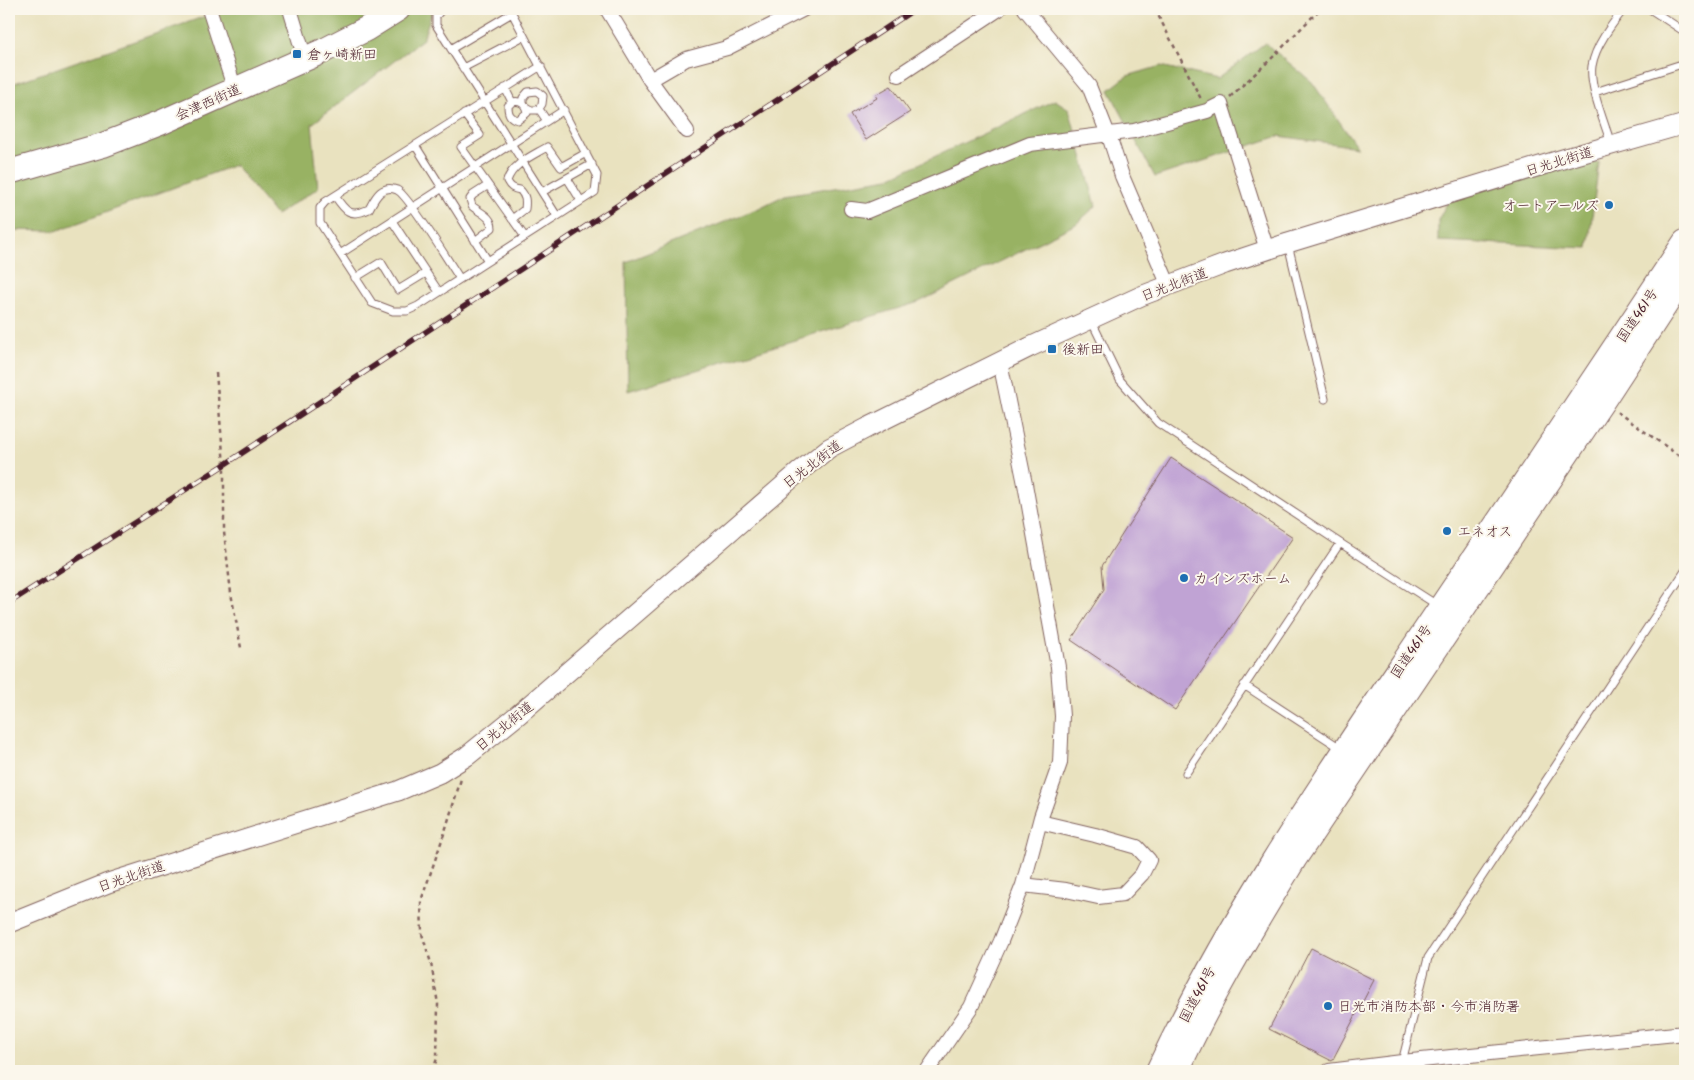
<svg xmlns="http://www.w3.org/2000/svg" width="1694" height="1080" font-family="Kalam,'Klee One',sans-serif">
  <rect width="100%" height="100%" fill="#fbf7ec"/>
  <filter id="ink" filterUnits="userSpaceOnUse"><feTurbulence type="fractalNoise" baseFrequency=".02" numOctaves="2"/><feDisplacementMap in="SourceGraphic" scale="10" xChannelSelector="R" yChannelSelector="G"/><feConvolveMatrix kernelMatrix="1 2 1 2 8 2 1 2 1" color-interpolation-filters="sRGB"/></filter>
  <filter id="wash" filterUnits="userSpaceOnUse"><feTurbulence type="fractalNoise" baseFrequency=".0096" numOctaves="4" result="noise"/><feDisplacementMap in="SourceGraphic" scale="20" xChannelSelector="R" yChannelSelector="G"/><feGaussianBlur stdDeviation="1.12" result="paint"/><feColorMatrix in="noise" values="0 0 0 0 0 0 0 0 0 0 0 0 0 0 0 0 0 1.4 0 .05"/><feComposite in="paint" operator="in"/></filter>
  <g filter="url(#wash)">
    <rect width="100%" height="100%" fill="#e9e2bf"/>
    <path fill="#98b264" stroke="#716848" d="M224,9H433L423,39L312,124L318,188L276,215L235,165L56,231L9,230V85L192,21Z
      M1265,43L1312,82L1357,147L1279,136L1155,177L1109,90L1127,76L1161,66L1217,79Z
      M1055,100L1069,109L1096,206L1076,224L919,302L628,391L626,262L759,208L785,195L889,178Z
      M1599,162L1588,248L1438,241V220L1451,196L1498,174Z"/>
    <g id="blocks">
      <path fill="#c0a3d4" d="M891,86L910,112L866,140L850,114L877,98L875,95Z
        M1171,458L1293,537L1175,710L1071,640L1104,589L1102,566Z
        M1311,948L1374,980L1332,1061L1269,1029Z"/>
    </g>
  </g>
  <g filter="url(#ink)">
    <use href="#blocks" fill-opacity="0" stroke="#82635f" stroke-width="1"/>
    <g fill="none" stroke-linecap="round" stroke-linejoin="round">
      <defs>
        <path id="lane" d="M442,9L436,16V25L557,216
          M510,9L597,175L595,192L418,306L407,311H393L372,303L320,223V208L325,202L541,66
          M1650,9L1685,32
          M451,49L512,13
          M463,68L524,36
          M505,88L512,102L508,106C508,114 510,118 518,120L527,113C526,104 521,100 512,102
          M1595,92L1685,63
          M523,103V98L528,92L537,91L543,96L542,104L538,110H531L526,107
          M539,109L547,121
          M464,114L480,135L461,147L525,237
          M1611,144C1605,124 1589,86 1592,66C1595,46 1612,24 1624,9
          M415,145L488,261
          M567,178L581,201
          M542,192L592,164
          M335,196C345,211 350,218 369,209C375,198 381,184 397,190C408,195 451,265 460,279
          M512,219L525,209C526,201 526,196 520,190C513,189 510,187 507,181C512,164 532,156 547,147L561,167L586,153
          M392,221L439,292
          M475,241L492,228C492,216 480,213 472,206L470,199L473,195L487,186
          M1288,244L1325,399
          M340,254L564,110
          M355,278L381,262L398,290L426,273
          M1091,320L1120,380L1158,423L1340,543
          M1244,685L1342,749
          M1186,773L1340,543L1437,605
          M1401,1071L1402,1062L1428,958L1685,571"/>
        <path id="street" d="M209,9L235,90
          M290,9L305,59
          M607,9L650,80L687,131
          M1025,9L1089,86L1111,142L1122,176L1169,286
          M899,75L999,9
          M650,80L686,59L727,48L804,9
          M851,209L867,211L1030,144L1134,131L1207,111L1221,104L1267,250
          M1023,885L1066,890L1098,897L1123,894L1142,874L1149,860L1137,847L1095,835L1040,822
          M927,1071L971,1007L1001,941L1023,885L1041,817L1060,763L1062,716L1058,667L1025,484L1000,362
          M1329,1071L1402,1062L1685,1033"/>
        <path id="secondary" d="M9,923L108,883L398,791L440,773L467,756L519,714L800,471L829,448L867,428L1030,347L1141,296L1225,264L1288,243L1566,158L1685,124"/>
        <path id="highway" d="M9,172L103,145L160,123L323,51L366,29L398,9
          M1158,1071C1227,923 1319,788 1410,653C1502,516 1594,380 1685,242
          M1177,1071C1210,997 1253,927 1295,858L1602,402L1685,275"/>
      </defs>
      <use href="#lane" stroke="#82635f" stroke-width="9"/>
      <use href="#street" stroke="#82635f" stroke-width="16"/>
      <use href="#secondary" stroke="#82635f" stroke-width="21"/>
      <use href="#highway" stroke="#82635f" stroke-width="26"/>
      <path stroke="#82635f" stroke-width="2.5" stroke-dasharray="4 4" stroke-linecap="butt" d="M1155,9L1201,99
        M1230,97L1271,59L1320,9
        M216,373L224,465V532L231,593L241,648
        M1617,412L1685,460
        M433,1071L437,1058L438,1004L431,963L422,934L421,901L446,828L461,779"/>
      <use href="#lane" stroke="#fff" stroke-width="7"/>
      <use href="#street" stroke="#fff" stroke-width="14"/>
      <use href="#secondary" stroke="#fff" stroke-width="19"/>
      <use href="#highway" stroke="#fff" stroke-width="24"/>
      <defs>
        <path id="rail" d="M9,603L224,465L915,9"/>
      </defs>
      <use href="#rail" stroke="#4a1f2b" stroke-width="5.5"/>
      <use href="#rail" stroke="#fbf7ec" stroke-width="4" stroke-dasharray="11" stroke-linecap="butt"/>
    </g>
  </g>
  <g fill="#1f6fb2" stroke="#fbf7ec" stroke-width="2">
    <rect x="292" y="49" width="10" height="10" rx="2.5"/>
    <circle cx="1609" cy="205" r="5"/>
    <rect x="1047" y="344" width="10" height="10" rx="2.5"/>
    <circle cx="1447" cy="531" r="5"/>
    <circle cx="1184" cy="578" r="5"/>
    <circle cx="1328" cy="1006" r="5"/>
  </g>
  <g text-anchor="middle" stroke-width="4" stroke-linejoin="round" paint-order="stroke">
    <g font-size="14" fill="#4a1f2b" stroke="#fbf7ec" text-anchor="start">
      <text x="307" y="59">倉ヶ崎新田</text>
      <text x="1599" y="210" text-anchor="end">オートアールズ</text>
      <text x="1062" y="354">後新田</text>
      <text x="1457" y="536">エネオス</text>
      <text x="1194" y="583">カインズホーム</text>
      <text x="1338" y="1011">日光市消防本部・今市消防署</text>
    </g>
    <g font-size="14" fill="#4a1f2b" stroke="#fbf7ec">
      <text transform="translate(208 102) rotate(-24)" y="5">会津西街道</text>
      <text transform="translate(1559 161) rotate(-17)" y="5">日光北街道</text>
      <text transform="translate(1174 284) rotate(-21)" y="5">日光北街道</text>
      <text transform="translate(1637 315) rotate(-56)" y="5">国道461号</text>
      <text transform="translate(812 464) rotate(-37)" y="5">日光北街道</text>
      <text transform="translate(1411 651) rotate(-56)" y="5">国道461号</text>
      <text transform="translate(504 726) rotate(-39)" y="5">日光北街道</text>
      <text transform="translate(131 876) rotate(-19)" y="5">日光北街道</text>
      <text transform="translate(1197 994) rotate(-62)" y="5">国道461号</text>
    </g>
  </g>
  <rect width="1694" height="1080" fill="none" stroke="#fbf7ec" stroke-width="30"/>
</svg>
